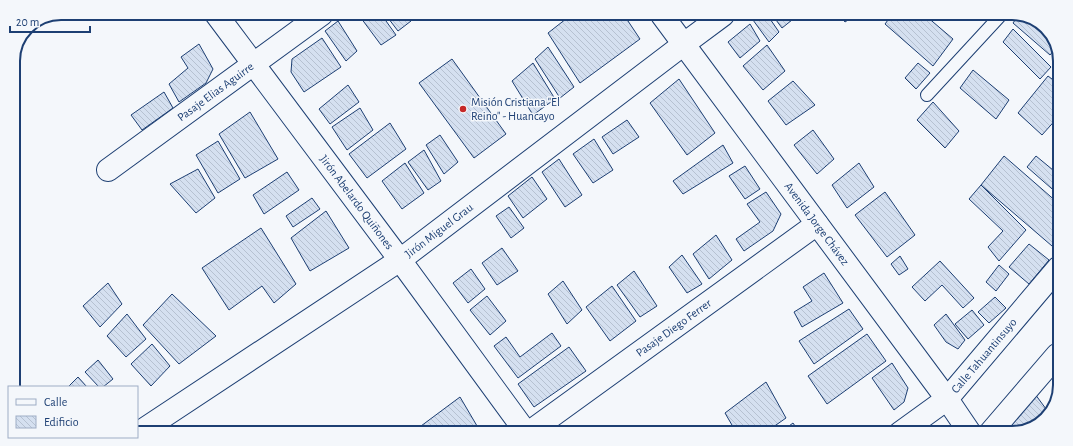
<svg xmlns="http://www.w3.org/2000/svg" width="1073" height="446" font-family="'Alegreya Sans',sans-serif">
  <defs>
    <pattern id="building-back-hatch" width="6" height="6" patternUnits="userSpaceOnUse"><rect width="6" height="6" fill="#d5e0f0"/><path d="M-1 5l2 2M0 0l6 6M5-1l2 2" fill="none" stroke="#b6c1d1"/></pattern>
  </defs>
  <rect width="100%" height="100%" fill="#f4f7fb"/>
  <path fill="url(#building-back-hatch)" stroke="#1d3f73" d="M358,14H381L396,35L381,45Z
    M385,14H406L411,21L398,31Z
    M571,15H624L640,39L580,83L548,33Z
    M759,16H768L779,32L769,42L753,20Z
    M773,16H789L792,20L782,28Z
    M840,16H854L845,22Z
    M891,16H926L953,39L933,66L885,24Z
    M1018,16L1030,17L1051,34L1056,48L1050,55L1013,23Z
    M338,21L357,51L346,61L325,31Z
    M750,24L760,41L740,58L728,42Z
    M1013,29L1051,67L1040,79L1003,42Z
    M322,38L341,67L304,92L291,72L292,59Z
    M199,44L213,69L206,83L179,102L169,84L188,68L181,57Z
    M767,45L785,71L763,90L743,66Z
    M548,47L574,87L560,98L535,59Z
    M452,59L506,134L474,158L419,83Z
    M533,63L555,99L533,115L512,81Z
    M918,63L930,73L916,89L905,78Z
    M973,70L1009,100L996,119L960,88Z
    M1048,76L1060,85L1059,116L1042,135L1018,113Z
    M679,79L715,133L687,155L650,103Z
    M793,81L815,105L786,125L768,101Z
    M348,85L359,102L330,124L319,109Z
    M164,92L173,108L142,130L131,115Z
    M933,102L959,131L945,148L917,120Z
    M360,108L373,130L347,150L332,127Z
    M250,112L278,159L245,178L219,134Z
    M627,120L639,137L613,154L602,137Z
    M390,123L406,149L367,178L349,154Z
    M813,130L834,159L817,174L794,145Z
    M440,135L458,162L444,174L426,145Z
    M594,139L613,170L593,183L573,154Z
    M218,141L240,179L218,193L196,155Z
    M723,145L733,163L683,194L673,181Z
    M424,150L441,181L428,190L408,162Z
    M1004,156L1058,203V238L1052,246L981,185Z
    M1036,156L1059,175V195L1027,167Z
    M559,159L582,195L565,207L542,172Z
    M405,163L424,193L402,209L382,181Z
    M859,163L874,187L847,208L832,185Z
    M745,166L760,189L745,199L729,176Z
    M198,169L215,198L196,213L170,184Z
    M287,172L299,190L264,214L253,195Z
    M532,177L547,199L523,218L508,196Z
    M981,185L1026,230L999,261L988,247L1003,231L969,199Z
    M766,192L781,214L773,231L744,251L736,239L760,222L747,204Z
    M885,192L915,235L887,257L855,215Z
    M312,198L320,209L293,227L286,216Z
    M509,207L524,228L511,238L496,216Z
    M326,211L349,248L310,271L291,238Z
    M261,228L296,284L274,303L262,286L229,310L202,268Z
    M716,235L732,260L709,279L693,254Z
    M1029,244L1049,260L1029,284L1009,267Z
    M502,248L518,271L497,285L482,263Z
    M682,255L702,284L687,293L669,267Z
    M900,256L908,269L899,275L891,264Z
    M940,261L974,298L963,308L942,285L925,301L912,287Z
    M999,265L1009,274L996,291L986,282Z
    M471,269L485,289L468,303L453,283Z
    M634,271L657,306L640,317L617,285Z
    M824,273L843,303L802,327L794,312L812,301L803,287Z
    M563,281L582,310L567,324L548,294Z
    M108,283L122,304L100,327L83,306Z
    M612,286L636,321L610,341L586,307Z
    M172,294L216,336L179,364L143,325Z
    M487,296L506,321L490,335L470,310Z
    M995,297L1006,308L989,323L978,312Z
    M849,309L863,329L814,364L799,341Z
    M972,310L984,325L968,339L955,324Z
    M127,314L146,339L126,357L107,336Z
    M946,314L965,340L958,349L946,342L934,325Z
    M552,333L561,346L518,378L494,346L506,337L520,357Z
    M867,334L886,361L827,404L808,376Z
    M152,344L170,366L151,386L131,364Z
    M569,347L586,371L534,407L518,384Z
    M98,360L113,379L103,387H99L85,372Z
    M892,363L908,388L904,402L894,410L872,378Z
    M78,377L87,387H68Z
    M766,382L786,418L766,432H736L725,413Z
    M1035,394L1049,413L1039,425L1013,433H1005L1002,429Z
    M460,397L480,431H424L421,426Z
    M793,423L799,432H781Z"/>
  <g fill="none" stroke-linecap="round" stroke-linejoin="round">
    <defs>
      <path id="service" d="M927,95L1000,16"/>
      <g id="minor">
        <path id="s1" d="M216,14L400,260L525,431"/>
        <path id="s2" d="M662,15L947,399L970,433"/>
        <path id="s3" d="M108,170L322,14"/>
        <path id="s4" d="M143,430L400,260L684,44L723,15"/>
        <path id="s5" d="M531,431L817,224"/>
        <path id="s6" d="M900,433L947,399L1058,268"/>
        <path d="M990,433L1057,355"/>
      </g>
    </defs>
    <use href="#service" stroke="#1d3f73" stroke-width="14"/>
    <use href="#minor" stroke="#1d3f73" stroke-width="24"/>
    <use href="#service" stroke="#f4f7fb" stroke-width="12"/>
    <use href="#minor" stroke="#f4f7fb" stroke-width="22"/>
  </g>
  <circle fill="#c62828" stroke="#f4f7fb" stroke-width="1.5" cx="463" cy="109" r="4"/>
  <g text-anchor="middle" stroke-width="3" stroke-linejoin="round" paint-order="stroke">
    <g font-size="12" fill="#1d3f73" stroke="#f4f7fb">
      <text dy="4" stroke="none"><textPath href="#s3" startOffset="133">Pasaje Elias Aguirre</textPath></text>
      <text dy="4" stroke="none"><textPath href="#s1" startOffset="235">Jirón Abelardo Quiñones</textPath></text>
      <text dy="4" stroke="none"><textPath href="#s2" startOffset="260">Avenida Jorge Chávez</textPath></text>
      <text dy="4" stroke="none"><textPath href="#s4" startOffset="357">Jirón Miguel Grau</textPath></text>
      <text dy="4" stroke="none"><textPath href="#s5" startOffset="176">Pasaje Diego Ferrer</textPath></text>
      <text dy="4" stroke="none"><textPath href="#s6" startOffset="115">Calle Tahuantinsuyo</textPath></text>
    </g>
    <g font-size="12" fill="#1d3f73" stroke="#f4f7fb" text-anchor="start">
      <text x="471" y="106">Misión Cristiana "El<tspan x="471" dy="14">Reino" - Huancayo</tspan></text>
    </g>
  </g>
  <path d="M0 0H1073V446H0ZM61 20H1012A41 41 0 0 1 1053 61V385A41 41 0 0 1 1012 426H61A41 41 0 0 1 20 385V61A41 41 0 0 1 61 20Z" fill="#f4f7fb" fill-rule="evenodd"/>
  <path fill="none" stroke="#1d3f73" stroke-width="2" d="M61 20H1012A41 41 0 0 1 1053 61V385A41 41 0 0 1 1012 426H61A41 41 0 0 1 20 385V61A41 41 0 0 1 61 20Z"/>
  <rect x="8" y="386" width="130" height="52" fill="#f4f7fb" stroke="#9eadc5"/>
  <rect x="16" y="399" width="20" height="6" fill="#f4f7fb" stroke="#9eadc5"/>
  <text x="44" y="406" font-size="12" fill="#1d3f73">Calle</text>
  <rect x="16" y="416" width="20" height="12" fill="url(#building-back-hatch)" stroke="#9eadc5"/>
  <text x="44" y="426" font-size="12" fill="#1d3f73">Edificio</text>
  <path d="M10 26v6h80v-6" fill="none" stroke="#1d3f73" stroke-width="2"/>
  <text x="16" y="26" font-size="12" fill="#1d3f73" stroke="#f4f7fb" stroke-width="3" paint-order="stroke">20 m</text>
</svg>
